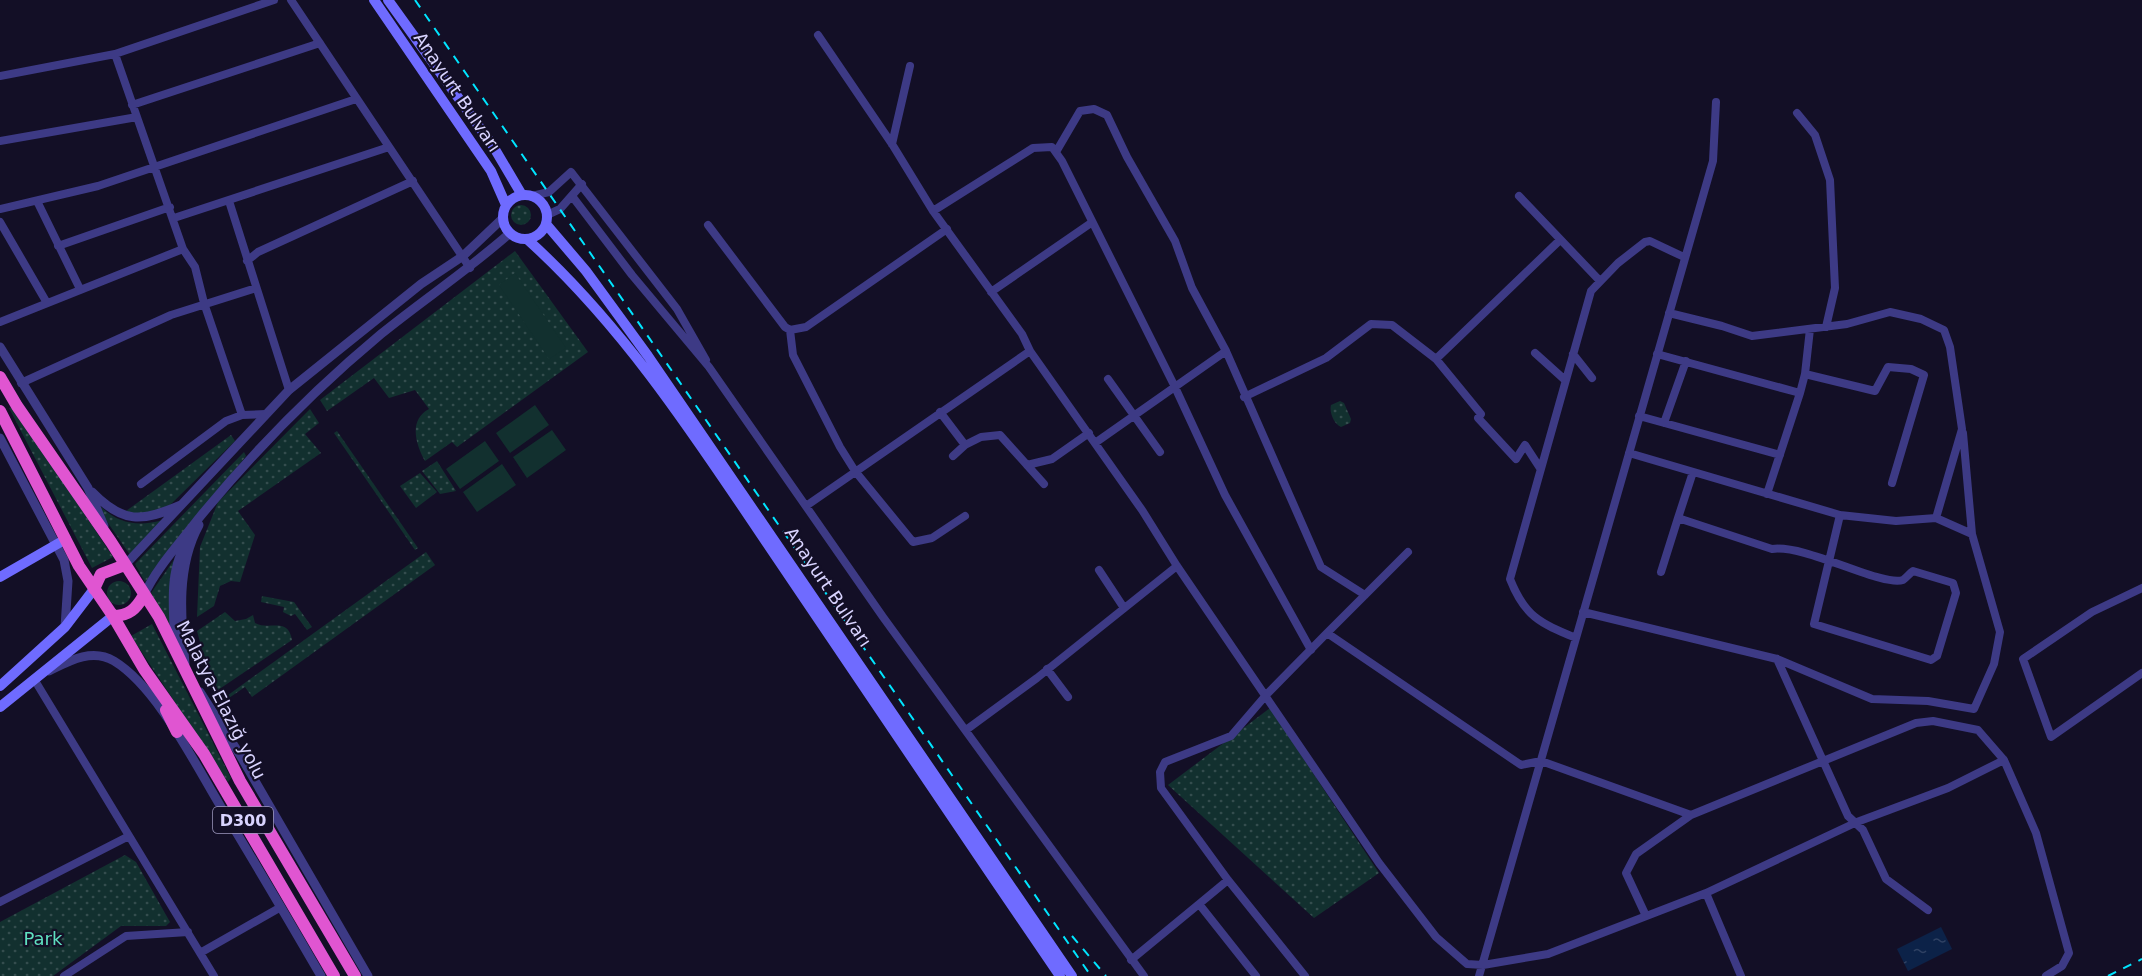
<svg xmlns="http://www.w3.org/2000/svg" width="2142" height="976" font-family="'DejaVu Sans',sans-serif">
  <defs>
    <pattern id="green-dots" width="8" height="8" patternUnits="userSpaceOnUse" patternTransform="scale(1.5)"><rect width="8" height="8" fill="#12302f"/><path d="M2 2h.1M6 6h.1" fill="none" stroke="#344d4e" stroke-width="1.8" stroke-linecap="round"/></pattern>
    <pattern id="water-ripples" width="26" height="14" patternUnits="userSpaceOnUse" patternTransform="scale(1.5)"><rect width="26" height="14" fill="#0c2248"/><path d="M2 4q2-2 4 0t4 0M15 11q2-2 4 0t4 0" fill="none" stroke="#2f4163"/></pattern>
  </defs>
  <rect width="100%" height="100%" fill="#130f26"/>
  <path fill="url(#green-dots)" d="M511 215a10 10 0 1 1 20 0a10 10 0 1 1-20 0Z
    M515,251L588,352L457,447L452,442L425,461C416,445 408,420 429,409L415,390L389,398L374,378L327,411L320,400Z
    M1340,401L1344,403L1351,419L1350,423L1341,427C1334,424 1329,412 1331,405Z
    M13,407L113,557L92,568L9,408Z
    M310,409L319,423L305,434L321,453L238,511L255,535L240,582L231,581L220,586L214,606L197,617L200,547L218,502Z
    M337,431L418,548L415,550L334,433Z
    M231,435L235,441L165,510L146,517L126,511Z
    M244,452L246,456L145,582L135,564Z
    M437,461L456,491L440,494L422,471Z
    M420,473L437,492L416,508L400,486Z
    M99,505C118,524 138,527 163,520L130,555L97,507Z
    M189,538L174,634L151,593Z
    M426,552L435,565L252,697L245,687L226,700L224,698Z
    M107 593a12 12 0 1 1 24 0a12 12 0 1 1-24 0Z
    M262,596L294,602L312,627L307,630L295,614L291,616L283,612L284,607L261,602Z
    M225,612L235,621L246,619L253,615L255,623C269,631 288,616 292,640L218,690L204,657L197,631Z
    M152,624L231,778L228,782L131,636Z
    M1270,708L1379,873L1314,918L1168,785Z
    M125,855L136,862L170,922L166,926H121L53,976H0V922Z"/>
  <path fill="#12302f" d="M515,273L566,348L549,359L499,285Z
    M535,405L549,425L510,453L496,433Z
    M552,430L566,450L527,478L513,457Z
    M485,441L499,461L460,489L446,469Z
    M502,464L516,485L477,512L463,492Z"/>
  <path fill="url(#water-ripples)" d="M1941,927L1952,949L1908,971L1897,949Z"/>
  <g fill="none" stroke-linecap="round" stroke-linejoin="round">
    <path stroke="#3d3a85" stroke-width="8" d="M291,0L470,268
      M818,35L892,144L933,211L1022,334L1030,351L1142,510L1177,566L1379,863L1436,937L1467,964L1483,965L1548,954L1706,893L1857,822L1948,788L2004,760L2036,833L2069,953L2062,966L2046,976
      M115,54L183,249L195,267L204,303L242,415
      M0,76L115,54L274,0
      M132,105L320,43
      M1797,113L1815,135L1830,180L1835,288L1826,327
      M0,141L137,117
      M892,144L910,66
      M1056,152L1080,111L1094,109L1107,115L1127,157L1175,241L1192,288L1226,351L1321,567L1365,595
      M532,196L549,192L571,172L677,309L706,360
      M572,196L632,275L709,367L883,617L1144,976
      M1519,196L1600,281
      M37,201L80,289
      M229,201L289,390
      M0,209L98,186L356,99
      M933,211L1033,148L1052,147L1062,161L1174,385L1225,495L1311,650
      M547,215L560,209L582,184
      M174,218L389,147
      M0,222L47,303
      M708,225L785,327L790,330L806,327L947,229
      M58,246L170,207
      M247,261L258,252L413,181
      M991,292L1091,223
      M1669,313L1722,326L1752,336L1847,324L1890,312L1921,319L1944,330L1950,347L1962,429L1936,518
      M0,322L183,249
      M790,330L793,355L840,447L855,471L913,542L932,538L965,516
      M1535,353L1565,380
      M1573,354L1592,378
      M1657,354L1800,393L1767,494
      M1436,359L1560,240
      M1805,374L1875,391L1888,367L1911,369L1924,375L1892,483
      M1108,379L1160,452
      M21,383L171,315L256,288
      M1800,393L1805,374L1810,329
      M1244,397L1326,358L1371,324L1392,325L1436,359L1481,414L1478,418L1516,459L1525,445L1540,468
      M940,412L965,445L981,437L1000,435L1044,484
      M1639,416L1780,455
      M1664,423L1686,361
      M1963,433L1972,534
      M1095,443L1226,351
      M953,456L965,445
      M1027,465L1052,459L1089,433
      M1693,472L1678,518L1772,549C1806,544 1881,587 1903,580C1906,578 1910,573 1913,571L1953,583L1956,593L1937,656L1931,660L1814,624L1840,515
      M141,484L226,421L242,415L266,414
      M806,506L1030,351
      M1099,570L1124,608
      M1661,572L1678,518
      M2142,588L2092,612L2023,659L2051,737L2142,673
      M1583,612L1777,659L1872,699L1928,701L1974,709L1994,664L2000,632L1972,534L1936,518L1896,521L1840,515L1629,453
      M1327,633L1408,552
      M1576,638C1540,623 1525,617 1510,579L1591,291L1618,263L1645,242L1650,241L1684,257
      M1777,659L1848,816L1863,830L1886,879L1928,910
      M1047,669L1068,697
      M34,679L214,976
      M966,730L1037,678L1177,566
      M1228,880L1199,904L1256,976
      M1706,893L1741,976
      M0,902L129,836
      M1646,916L1626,873L1636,854L1691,815L1916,723L1933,721L1978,730L2004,760
      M200,953L281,907
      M1131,960L1199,904
      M64,976L126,936L188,932
      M1305,976L1228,880L1161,788L1160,772L1165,762L1231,736L1267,694L1327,633L1521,765L1541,761L1691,815
      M1479,976L1713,161L1716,102"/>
    <path stroke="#3d3a85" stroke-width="9" d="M0,347L88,488L104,526
      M0,438L64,560L68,581L65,627
      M92,492C123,524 142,522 181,505
      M125,565L289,390L421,284L463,256L502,219
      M144,595C157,567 180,543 199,518C253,452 315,389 381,334C423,300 468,270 509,234
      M175,646C174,613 167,568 189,540
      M185,664C181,618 176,567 199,525
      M49,671C69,661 92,648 114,661C157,687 195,764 221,807C255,863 288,919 321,976
      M200,692L240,755L368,976"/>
    <path stroke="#6f6bff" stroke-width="10" d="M374,0L491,171L506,205
      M388,0L493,146L522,195
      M503 217a22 22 0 1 1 44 0a22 22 0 1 1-44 0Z
      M546,224L586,271L648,356L1072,976
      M528,240C631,333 705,452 783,567C875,703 967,840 1060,976
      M0,577L66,539
      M0,686L65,627L94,589
      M0,707L113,616"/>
    <path stroke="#e055d1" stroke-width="12" d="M0,377L17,406L111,542L159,617L240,781L355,976
      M0,411L79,566L113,616L144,669L204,754L334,976
      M94,589L101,574L125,565
      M113,616C129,616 136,609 144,595
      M166,710L177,732"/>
    <path stroke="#00e5ff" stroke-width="2" stroke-dasharray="9 8" stroke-linecap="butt" d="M415,0L1091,976
      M1072,936L1106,976
      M2108,976L2142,959"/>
  </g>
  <g text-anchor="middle" stroke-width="4.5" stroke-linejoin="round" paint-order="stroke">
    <rect fill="#130f26" stroke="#9e99be" stroke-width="1.5" x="213" y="807" width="60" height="26" rx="4.5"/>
    <g font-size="16" font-weight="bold" fill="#d9d4ff">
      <text x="243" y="826">D300</text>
    </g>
    <g font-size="18" fill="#d9d4ff" stroke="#130f26">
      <text transform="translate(457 92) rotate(56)" y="6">Anayurt Bulvarı</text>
      <text transform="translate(828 587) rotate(56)" y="6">Anayurt Bulvarı</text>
      <text transform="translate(221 700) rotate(63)" y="6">Malatya-Elazığ yolu</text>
    </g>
    <g font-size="18" fill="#5fe0c0" stroke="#130f26">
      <text x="43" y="945">Park</text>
    </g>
  </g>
</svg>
